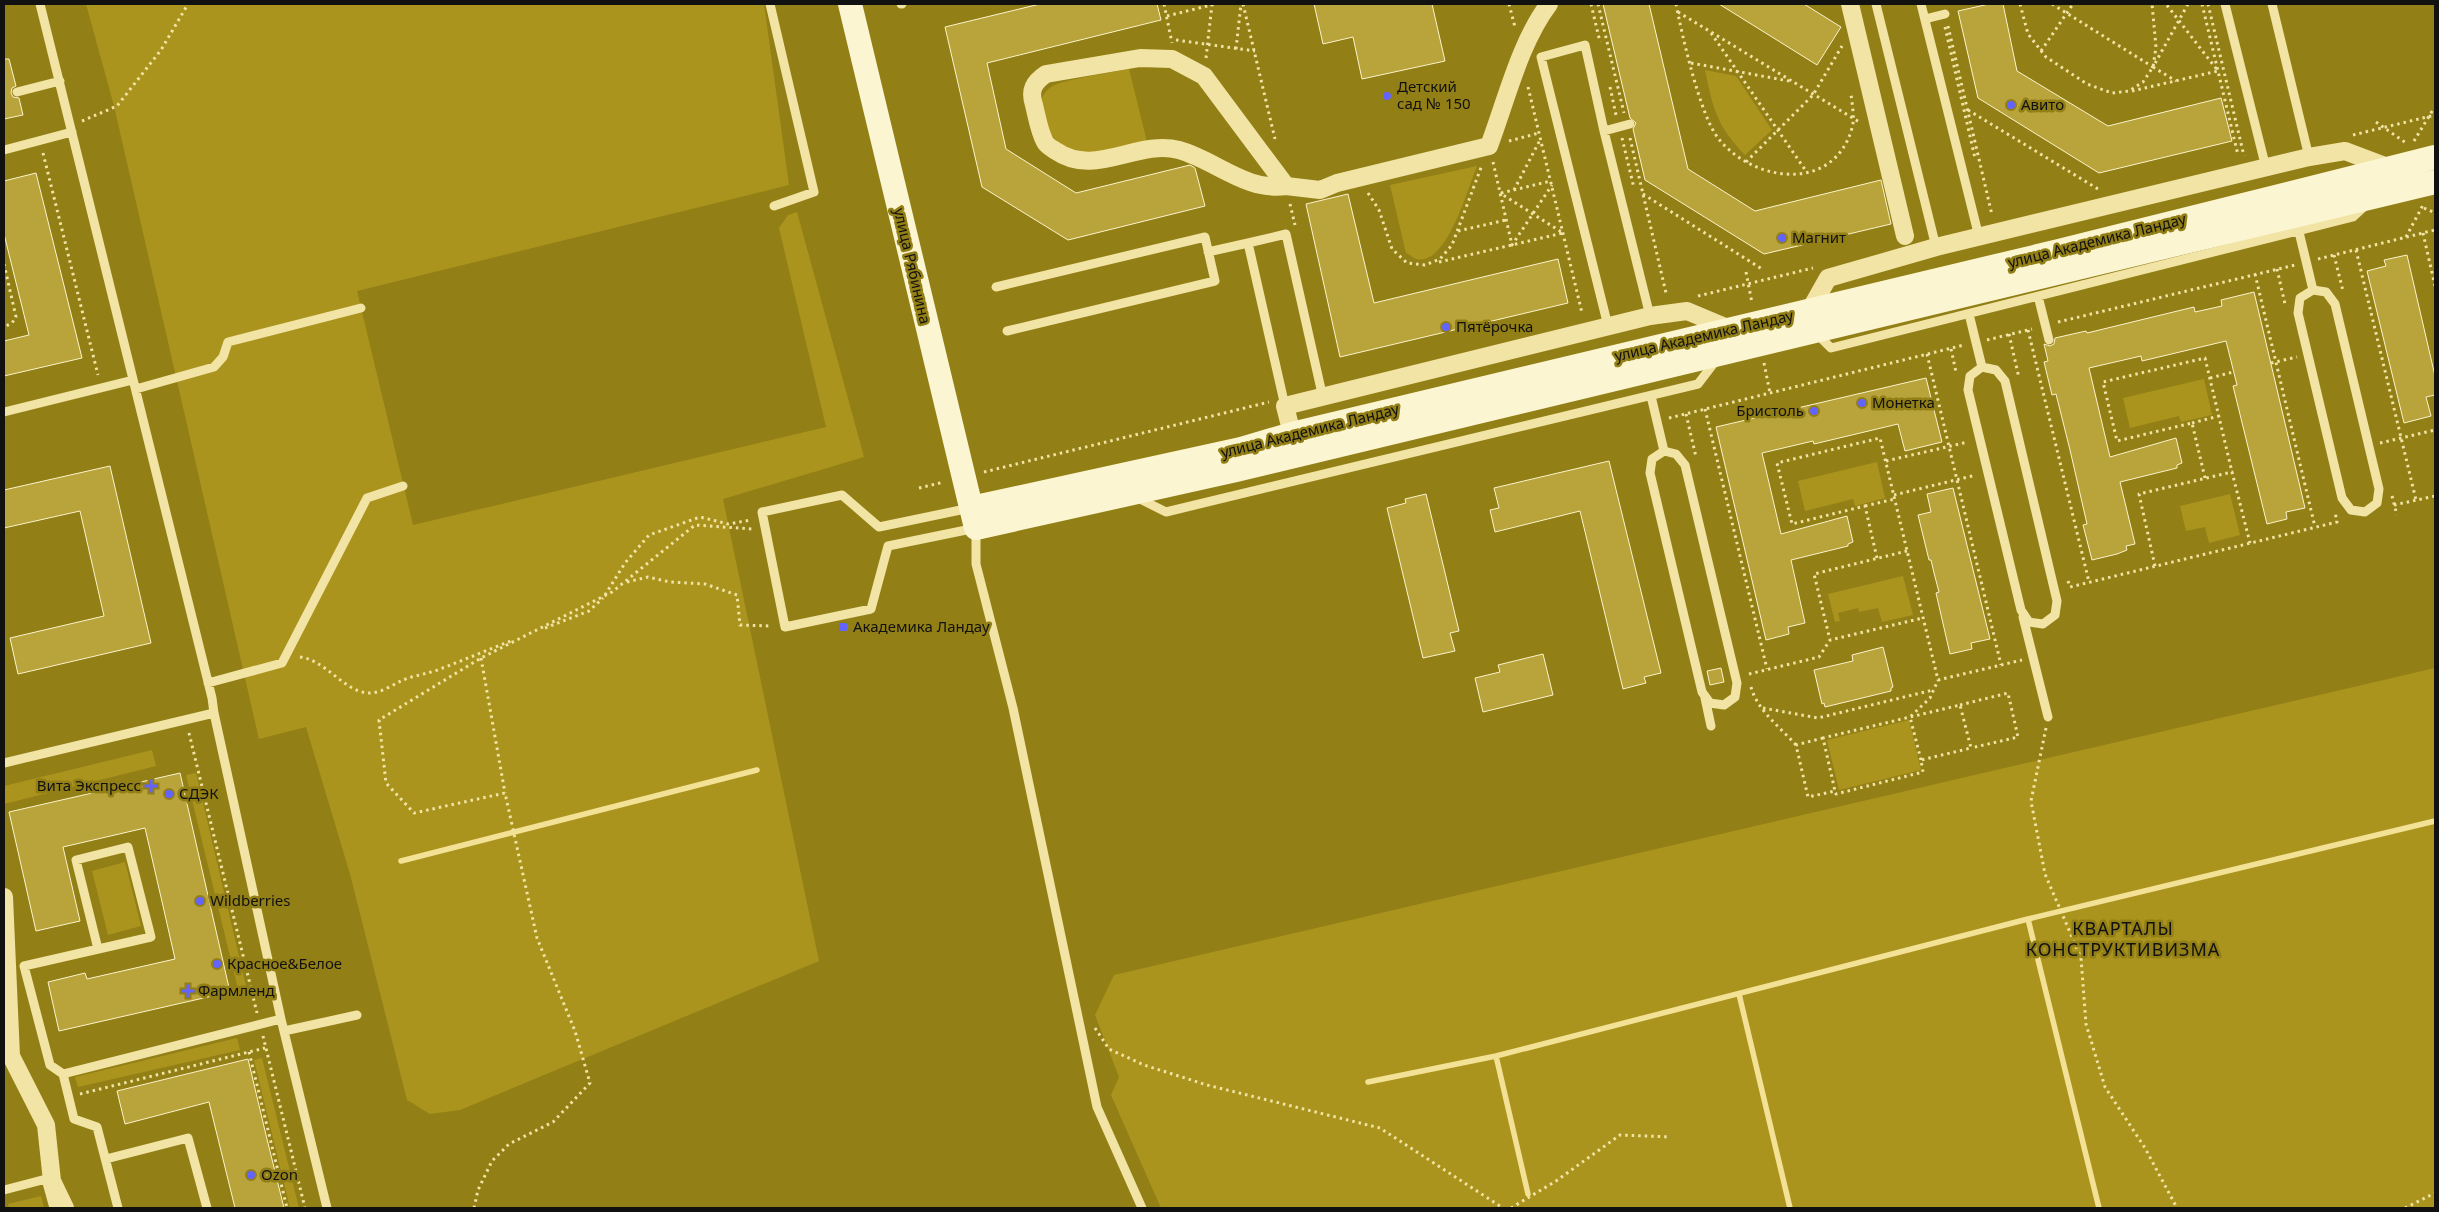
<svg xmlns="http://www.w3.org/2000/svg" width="2439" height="1212" font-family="'Noto Sans',sans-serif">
  <rect width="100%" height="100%" fill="#927f16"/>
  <path fill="#ab941e" d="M86,4H764L789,185L357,291L413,525L826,427L779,228L788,215L797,212L864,457L723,499L819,961L460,1110L430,1114L407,1100L350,874L306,727L259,739L114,106Z
    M1129,69L1147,142C1102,152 1062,173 1043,116C1039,104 1041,94 1051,87C1060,80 1115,72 1129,69Z
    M1705,70L1736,76L1772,130L1745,155C1717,126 1713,109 1705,70Z
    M1477,166C1468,187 1447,267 1416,259C1413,258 1409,254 1406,253L1390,185Z
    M2204,379L2212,415L2181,422L2179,416L2130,428L2123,398Z
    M1877,462L1885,498L1855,506L1853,499L1805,511L1798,481Z
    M2230,494L2240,535L2209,543L2205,527L2186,531L2180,506Z
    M1903,576L1913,615L1882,622L1878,608L1859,612L1858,608L1838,613L1840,621L1835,622L1828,594Z
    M2435,668V1208H1161L1111,1095L1119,1077L1095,1015L1114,975Z
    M1909,720L1921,770L1839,790L1827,740Z
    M152,750L156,766L4,804V786Z
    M196,773L246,986L238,989L186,775Z
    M125,862L141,926L108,935L92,871Z
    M237,1038L240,1050L78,1087L75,1077Z
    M262,1058L299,1208H290L254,1060Z
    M41,1196L44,1208H9L8,1204Z"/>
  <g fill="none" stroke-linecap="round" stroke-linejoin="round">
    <path stroke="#f3e296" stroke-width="5.5" d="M401,861L757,770
      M2028,919L2099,1208
      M1739,994L1790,1208
      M1496,1056L1528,1194
      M1368,1082L1496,1056L2028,919L2435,821"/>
  </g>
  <path fill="#b8a43a" stroke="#fcf3cb" d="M1040,4H1157L1161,20L987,63L1006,149L1076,193L1190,165L1195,168L1205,206L1068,240L982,187L945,27Z
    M1314,4H1432L1445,61L1362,79L1353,37L1323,44Z
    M1603,4H1649L1688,169L1755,211L1881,180L1891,224L1764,254L1645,180L1633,129L1636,123L1630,118Z
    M1719,4H1804L1841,27L1817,65Z
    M1989,4H2003L2017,71L2108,126L2221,98L2232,141L2099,173L1978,98L1958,11Z
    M4,59H9L16,86L12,88L11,93L13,97L19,98L23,115L4,119Z
    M36,173L82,358L4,376V341L29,335L4,234V181Z
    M1348,194L1374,303L1558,259L1568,303L1340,357L1306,204Z
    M2407,255L2435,376V395L2426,397L2431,416L2404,423L2367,271L2386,266L2384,260Z
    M2254,292L2305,508L2286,512L2287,519L2267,524L2233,386L2237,385L2226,341L2142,361L2141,356L2089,368L2110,457L2176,438L2182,463L2177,465V468L2120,482L2135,544L2126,546L2127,550L2117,554L2092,560L2083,525L2087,524L2070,450L2056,394L2052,395L2044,362L2048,361L2044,344L2050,346L2054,344L2055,338L2086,331L2087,333L2194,307L2195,312L2222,306L2221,300Z
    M1926,378L1942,442L1905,451L1898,424L1814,444L1813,441L1762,453L1781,534L1847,516L1853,542L1848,544V546L1791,560L1805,623L1788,627L1789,634L1766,640L1716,427Z
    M1609,461L1661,673L1644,677L1646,683L1623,689L1580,511L1495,532L1490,510L1499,508L1494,488Z
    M110,466L151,643L18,674L10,638L104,616L80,511L4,528V490Z
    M1953,488L1990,639L1971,643L1972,649L1950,654L1936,593L1939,592L1934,573L1931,560H1929L1918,515L1931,512L1927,494Z
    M1426,494L1459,631L1450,633L1455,651L1423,658L1387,508L1406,503L1405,499Z
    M1883,647L1893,687L1891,688V691L1825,707L1824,703L1822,704L1814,670L1853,661L1852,655Z
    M1543,654L1553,695L1483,712L1475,678L1500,672L1498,665Z
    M1721,668L1724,682L1710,685L1707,671Z
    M180,773L230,992L59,1031L48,982L85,973L87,979L175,959L163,906L145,828L63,847L80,921L36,931L9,812Z
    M248,1059L266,1135L284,1208H235L209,1102L125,1124L117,1091Z"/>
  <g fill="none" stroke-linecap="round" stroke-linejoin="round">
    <path stroke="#f1e4a4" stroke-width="3" stroke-dasharray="2.5 4" stroke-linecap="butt" d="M1164,4L1172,43
      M1243,4L1275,139
      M1509,4L1515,27
      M1591,4L1600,42
      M1598,4L1624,113
      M1676,4C1682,35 1700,115 1718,138C1753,183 1834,193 1852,128C1855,118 1852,104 1851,94
      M2020,4L2028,34L2046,57L2087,84L2112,93L2129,91L2143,82L2153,67L2156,47L2152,4
      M2052,4L2153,67L2188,4
      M2202,4L2238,155
      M2208,4L2244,156
      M1678,12L1861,123
      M1167,16L1215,4
      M1948,26L1992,215
      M1945,27L1975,158
      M1711,33L1806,171
      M1176,40L1255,51
      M1236,49L1241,4
      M2041,51L2073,4
      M1206,58L1212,4
      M1691,63L1789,81
      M2153,67L2176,81
      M1528,87L1582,313
      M1610,87L1616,115
      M2132,91L2218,71L2166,4
      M1968,110L2098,189
      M82,121L117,106L161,50L188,4
      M2376,122L2406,143
      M2353,135L2435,115
      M1622,138L1634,188
      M1630,138L1666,293
      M1509,141L1539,133
      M2414,141L2434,108
      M43,153L98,375
      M1493,162L1512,245L1552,185
      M1746,162L1813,95L1842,46
      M1514,190L1540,140
      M1368,193L1379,210L1392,249L1407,263L1425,265L1440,259L1452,245L1482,165
      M1501,193L1551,181
      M1643,194L1762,269
      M1290,204L1295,225
      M2424,208L2435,213
      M1458,231L1506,220
      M2423,233L2435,286
      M2406,237L2423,205
      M2356,250L2416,500
      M2334,255L2343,291
      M2318,259L2435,230
      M1439,262L1563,233L1500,193
      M4,264L16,317L12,323L4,327
      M2277,269L2285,304
      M1746,272L1752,303
      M2255,274L2315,527
      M1698,296L1813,268
      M2058,322L2295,265
      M2028,330L2089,582
      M2009,334L2019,378
      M1987,340L2032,329
      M1951,349L1956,372
      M1927,354L2001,665
      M1764,363L1770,393
      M2271,363L2297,357
      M2210,378L2233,372
      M1705,409L1767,669
      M1686,414L1696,457
      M1669,418L1964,345
      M2192,423L2219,416
      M2380,443L2435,430
      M1886,461L1968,442
      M984,472L1269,402
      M2205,478L2192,423L2117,441L2103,382L2205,358L2232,472
      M919,488L944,482
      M1894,495L1976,475
      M2392,496L2397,515
      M2394,505L2435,496
      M1865,506L1895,499
      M1907,551L1814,574L1830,640L1923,618
      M1877,558L1865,506L1792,524L1777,463L1880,438L1938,680L2022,660
      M2155,566L2139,494L2232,472L2250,543
      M2068,581L2070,587L2337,522L2335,512
      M627,582L648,577L670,582L705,584L737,595L740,625L772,626
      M605,595L625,563L649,535L700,517L728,524L751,520
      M545,628L589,611L603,598
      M300,657C325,660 343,690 367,693C380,694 392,685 403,680C415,675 428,674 440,669C464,660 487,650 511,641
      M481,658L505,793
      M1749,674L1819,657L1830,640
      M1751,687C1757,710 1780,727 1796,745
      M1960,705L2008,693L2018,737L1971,748
      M1763,708L1818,718L1933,690
      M2046,728L2031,801L2045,874L2081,958L2086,1024L2105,1087L2145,1148L2177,1208
      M189,733L257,1013
      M1823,738L1796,745L1808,797L1835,791L1823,738L1960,705L1971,748L1921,760L1923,772L1836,794L1835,791
      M1921,760L1910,717L1930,698L1938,680
      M1095,1028L1109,1049L1144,1065L1207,1085L1380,1128L1503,1208
      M263,1036L305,1208
      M249,1052L287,1208
      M80,1094L265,1048
      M474,1208L478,1190L492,1161L509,1144L553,1122L590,1083L575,1031L537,938L505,793L414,813L386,783L379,720L481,658L612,592L695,525L752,529
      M1511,1208L1556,1181L1620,1135L1670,1137
      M2405,1208L2435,1193"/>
    <path stroke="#f1e4a4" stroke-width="9" d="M40,4L212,698L214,713L281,1019L327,1208
      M770,4L814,192L774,206
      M901,4H902
      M1876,4L1936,247
      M1921,4L1979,237
      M2225,4L2266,168
      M2272,4L2309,157
      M1925,19L1945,14
      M17,92L60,81
      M1604,131L1630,124
      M4,150L72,132
      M2299,232L2313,290
      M1208,252L1248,243
      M996,287L1205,237L1215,281L1007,331
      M2313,290L2326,292L2335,304L2379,489L2377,503L2365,512L2351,510L2342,498L2298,313L2300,298Z
      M2038,296L2049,340
      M1969,314L1982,367
      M1608,326L1541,57L1585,45L1604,131L1650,316
      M1816,333L1831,348L2353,217L2366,205
      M1982,367L1996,370L2005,381L2057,601L2055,615L2043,624L2029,622L2021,610L1968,390L1970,376Z
      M136,389L214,367L223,357L228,342L361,308
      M1651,396L1664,451
      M1285,406L1248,243L1286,234L1323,398
      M4,412L133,380
      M1664,451L1676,454L1685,465L1737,683L1735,697L1724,705L1710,703L1702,692L1650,473L1652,459Z
      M1136,497L1166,512L1698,384L1717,359
      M970,508L879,527L842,495L762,512L785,627L871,609L888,546L976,528V564L1013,708L1097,1107L1142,1208
      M2023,617L2048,717
      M208,683L282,663L367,498L403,486
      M1705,698L1711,726
      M4,763L214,713
      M98,949L76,860L128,847L151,937L24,966L50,1065L63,1074L281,1019
      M284,1031L357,1015
      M63,1074L74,1119L97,1127L118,1208
      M106,1159L188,1138L207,1208
      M4,1190L46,1179L54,1208"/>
    <path stroke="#f1e4a4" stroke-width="18" d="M1850,4L1905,236
      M1140,58L1172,59L1204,76L1286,186C1247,192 1215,160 1179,150C1137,139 1095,178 1056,151C1053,149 1047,146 1045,142C1039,131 1037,117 1034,105C1029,90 1034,82 1046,74Z
      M1286,186L1320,190L1337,183L1489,146C1506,101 1520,42 1549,4
      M1810,310L1828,278L1936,247L2309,157L2345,151L2390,168
      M1292,434L1285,406L1650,316L1687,311L1730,329
      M4,897L11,1056L46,1125L52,1181L65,1208"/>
    <path stroke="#fbf5d2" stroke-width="24" d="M850,4L976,528L1236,470L2435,182
      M971,508L1241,449L1292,434L2059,251L2435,157"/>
  </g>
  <g fill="#6364ff" stroke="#927f16" stroke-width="2">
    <circle cx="1387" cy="96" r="5"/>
    <circle cx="2011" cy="105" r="5"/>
    <circle cx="1782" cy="238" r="5"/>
    <circle cx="1446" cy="327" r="5"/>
    <circle cx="1862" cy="403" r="5"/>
    <circle cx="1814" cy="411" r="5"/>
    <rect x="838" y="622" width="10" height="10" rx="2.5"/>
    <path d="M148.5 778.5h5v5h5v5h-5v5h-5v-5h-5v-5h5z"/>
    <circle cx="169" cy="794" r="5"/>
    <circle cx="200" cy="901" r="5"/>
    <circle cx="217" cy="964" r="5"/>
    <path d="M185.5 983.5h5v5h5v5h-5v5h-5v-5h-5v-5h5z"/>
    <circle cx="251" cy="1175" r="5"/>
  </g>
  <g text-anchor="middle" stroke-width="5" stroke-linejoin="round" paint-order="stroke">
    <g font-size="15" fill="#111" stroke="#927f16" text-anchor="start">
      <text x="1397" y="92">Детский<tspan x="1397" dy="17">сад № 150</tspan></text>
      <text x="2021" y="110">Авито</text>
      <text x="1792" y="243">Магнит</text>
      <text x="1456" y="332">Пятёрочка</text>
      <text x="1872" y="408">Монетка</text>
      <text x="1804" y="416" text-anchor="end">Бристоль</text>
      <text x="853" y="632">Академика Ландау</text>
      <text x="141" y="791" text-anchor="end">Вита Экспресс</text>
      <text x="179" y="799">СДЭК</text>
      <text x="210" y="906">Wildberries</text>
      <text x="227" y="969">Красное&amp;Белое</text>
      <text x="198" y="996">Фармленд</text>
      <text x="261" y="1180">Ozon</text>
    </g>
    <g font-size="15" fill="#111" stroke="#927f16">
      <text transform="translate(2097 241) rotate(-14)" y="5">улица Академика Ландау</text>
      <text transform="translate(912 266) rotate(77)" y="5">улица Рябинина</text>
      <text transform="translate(1704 336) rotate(-13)" y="5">улица Академика Ландау</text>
      <text transform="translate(1310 431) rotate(-14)" y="5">улица Академика Ландау</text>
    </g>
    <g font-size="18" letter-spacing="1" fill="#111" stroke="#927f16">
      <text x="2123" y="935">КВАРТАЛЫ<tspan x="2123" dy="21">КОНСТРУКТИВИЗМА</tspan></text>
    </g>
  </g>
  <rect width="2439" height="1212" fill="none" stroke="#111111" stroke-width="10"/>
</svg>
